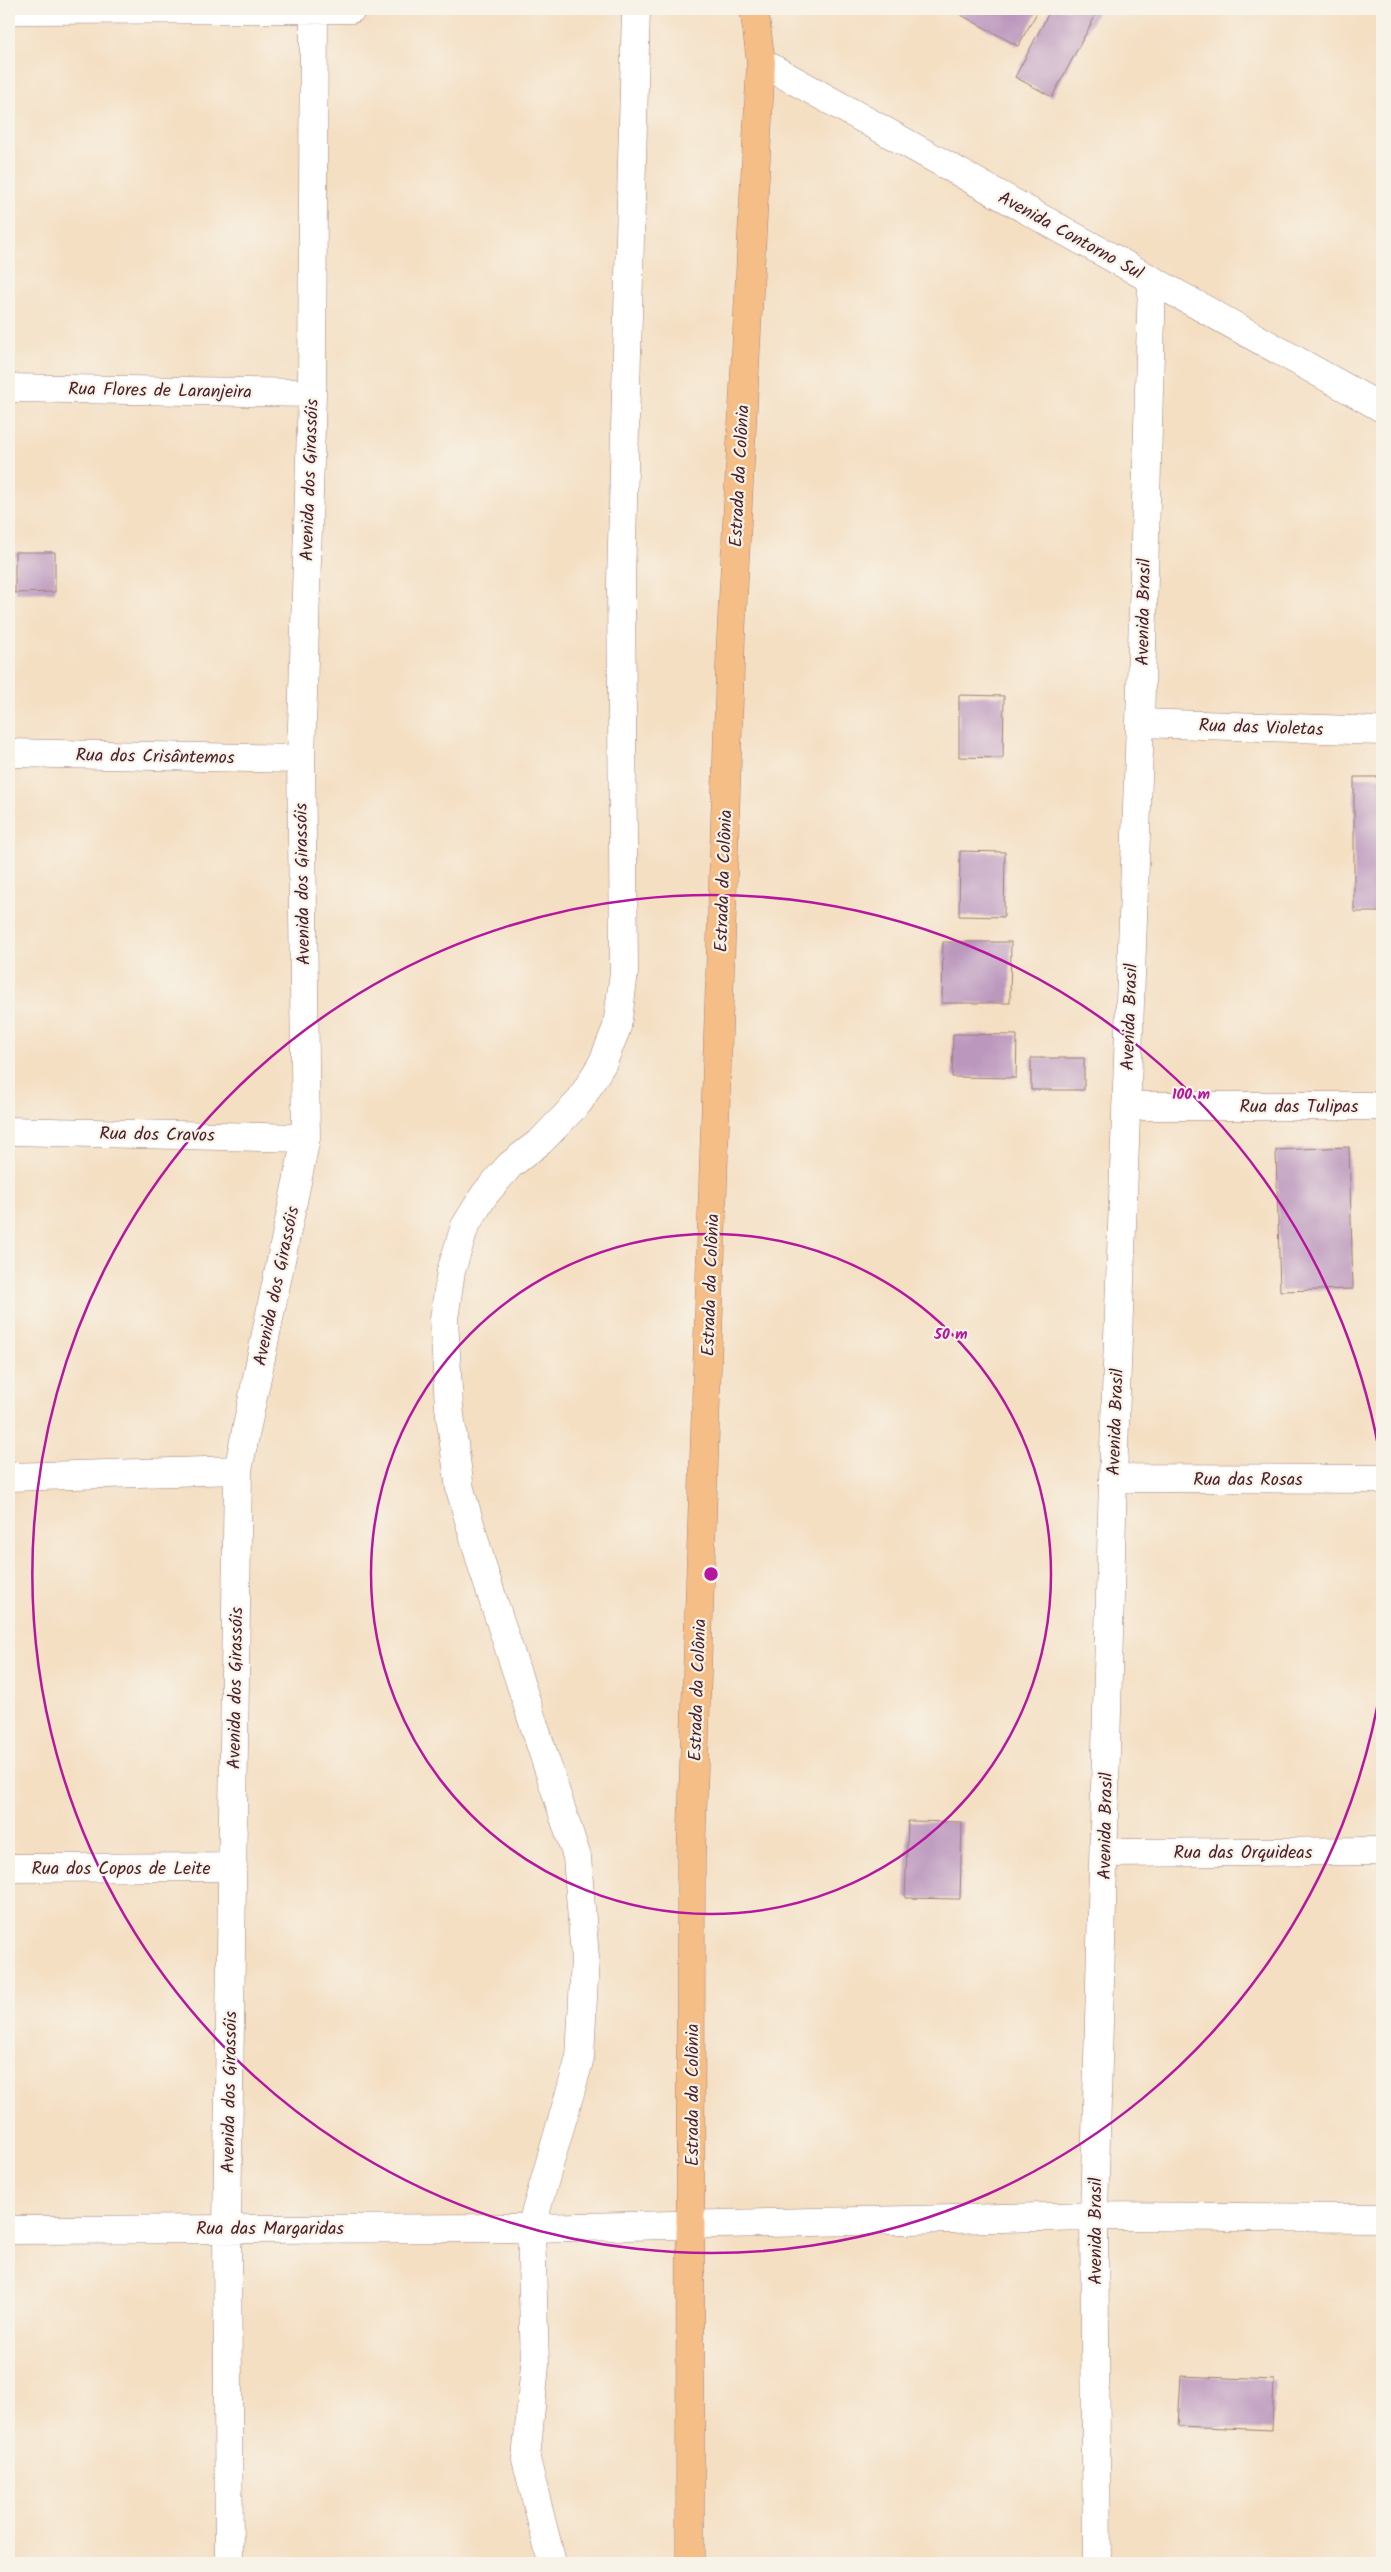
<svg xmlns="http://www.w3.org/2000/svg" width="1391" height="2572" font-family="Kalam,sans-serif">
  <rect width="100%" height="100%" fill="#f7f3e8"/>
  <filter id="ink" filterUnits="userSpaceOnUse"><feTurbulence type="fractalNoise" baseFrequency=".02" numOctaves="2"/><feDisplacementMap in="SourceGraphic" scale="10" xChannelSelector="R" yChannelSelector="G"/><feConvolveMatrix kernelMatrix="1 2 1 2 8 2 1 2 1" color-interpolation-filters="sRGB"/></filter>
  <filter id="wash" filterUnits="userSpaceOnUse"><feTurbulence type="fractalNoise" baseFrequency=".0096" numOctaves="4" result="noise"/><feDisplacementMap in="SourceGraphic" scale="20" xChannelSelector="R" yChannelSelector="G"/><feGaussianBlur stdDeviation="1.12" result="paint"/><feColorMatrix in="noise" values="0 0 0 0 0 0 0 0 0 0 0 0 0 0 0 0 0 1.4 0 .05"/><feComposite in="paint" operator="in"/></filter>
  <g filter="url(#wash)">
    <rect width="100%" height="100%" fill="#f4dfc3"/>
    <g id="blocks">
      <path fill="#bb97be" d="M950,9H1039L1018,46Z
        M1051,9H1099L1052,97L1015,77Z
        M15,552H55V592L15,593Z
        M959,695L1004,696L1003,758L959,757Z
        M1354,777H1382V912H1354Z
        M960,851L1005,852L1004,917L959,916Z
        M943,942H1011L1010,1003H942Z
        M953,1034L1017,1035L1016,1078L952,1077Z
        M1031,1058H1084V1090H1031Z
        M1349,1147L1353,1289L1280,1291L1276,1150Z
        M908,1821L962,1822L960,1899L905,1898Z
        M1181,2376L1274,2380L1272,2430L1178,2426Z"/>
    </g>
  </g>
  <g filter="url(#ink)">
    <use href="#blocks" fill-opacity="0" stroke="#9f7f77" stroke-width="1"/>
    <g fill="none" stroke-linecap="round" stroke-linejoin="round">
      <defs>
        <path id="minor" d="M9,10L352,9
          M761,62L1382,408
          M9,388L312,393
          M1140,723L1382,731
          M9,753L301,759
          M1126,1106H1382
          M9,1131L306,1138
          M9,1477L238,1470
          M1113,1478L1382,1479
          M1105,1853L1382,1851
          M9,1868L233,1867
          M9,2230L531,2228L1094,2216L1382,2218
          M229,2563L227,2228L238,1470L306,1138L301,759L312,393L314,9
          M552,2563L526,2459L535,2365L531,2228L580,2058L585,1958L577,1857L483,1569L460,1489L449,1407L444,1319L451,1271L465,1226L485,1194L510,1165L541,1141L579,1102L603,1062L617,1027L624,972L621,582L636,9
          M1097,2563L1094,2216L1113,1478L1140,723L1152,280"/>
        <path id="major" d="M690,2563L691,1857L731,637L761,62L754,9"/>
      </defs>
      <use href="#minor" stroke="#9f7f77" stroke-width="29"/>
      <use href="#major" stroke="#9f7f77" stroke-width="29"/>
      <use href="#minor" stroke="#fff" stroke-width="28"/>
      <use href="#major" stroke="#f6be87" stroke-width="28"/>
    </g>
  </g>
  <g fill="none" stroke="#b5179e" stroke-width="2.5">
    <circle cx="711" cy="1574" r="340"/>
    <path d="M1382 1680A679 679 0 1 1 1382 1468"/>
  </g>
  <g text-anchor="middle" stroke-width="4.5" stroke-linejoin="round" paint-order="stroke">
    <g font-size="18" fill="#4a1f2b" stroke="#f7f3e8">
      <text transform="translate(1071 235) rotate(29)" y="6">Avenida Contorno Sul</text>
      <text transform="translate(160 390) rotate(1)" y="6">Rua Flores de Laranjeira</text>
      <text transform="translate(739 476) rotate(-87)" y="6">Estrada da Colônia</text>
      <text transform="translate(309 480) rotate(-88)" y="6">Avenida dos Girassóis</text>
      <text transform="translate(1143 612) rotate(-89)" y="6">Avenida Brasil</text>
      <text transform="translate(1261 727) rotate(2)" y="6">Rua das Violetas</text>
      <text transform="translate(155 756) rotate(1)" y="6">Rua dos Crisântemos</text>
      <text transform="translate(723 881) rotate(-88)" y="6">Estrada da Colônia</text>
      <text transform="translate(302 884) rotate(-91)" y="6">Avenida dos Girassóis</text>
      <text transform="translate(1129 1017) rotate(-88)" y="6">Avenida Brasil</text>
      <text x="1299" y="1112">Rua das Tulipas</text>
      <text transform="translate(157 1134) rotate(1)" y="6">Rua dos Cravos</text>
      <text transform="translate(710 1285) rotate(-88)" y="6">Estrada da Colônia</text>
      <text transform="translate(276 1286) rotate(-78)" y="6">Avenida dos Girassóis</text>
      <text transform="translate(1115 1422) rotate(-88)" y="6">Avenida Brasil</text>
      <text x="1248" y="1485">Rua das Rosas</text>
      <text transform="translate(235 1688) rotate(-89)" y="6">Avenida dos Girassóis</text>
      <text transform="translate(697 1690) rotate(-88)" y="6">Estrada da Colônia</text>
      <text transform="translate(1105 1826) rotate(-89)" y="6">Avenida Brasil</text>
      <text x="1243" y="1858">Rua das Orquideas</text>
      <text x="121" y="1874">Rua dos Copos de Leite</text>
      <text transform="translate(229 2092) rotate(-89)" y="6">Avenida dos Girassóis</text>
      <text transform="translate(692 2095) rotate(-90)" y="6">Estrada da Colônia</text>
      <text x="270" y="2234">Rua das Margaridas</text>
      <text transform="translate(1095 2231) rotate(-90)" y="6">Avenida Brasil</text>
    </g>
  </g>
  <circle cx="711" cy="1574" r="8" fill="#b5179e" stroke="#f7f3e8" stroke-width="2.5"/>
  <g font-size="15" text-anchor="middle" font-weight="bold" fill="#b5179e" stroke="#f7f3e8" stroke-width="4.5" stroke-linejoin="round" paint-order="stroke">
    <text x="1191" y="1099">100 m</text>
    <text x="951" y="1339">50 m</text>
  </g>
  <rect width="1391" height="2572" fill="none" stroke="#f7f3e8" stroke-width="30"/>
</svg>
